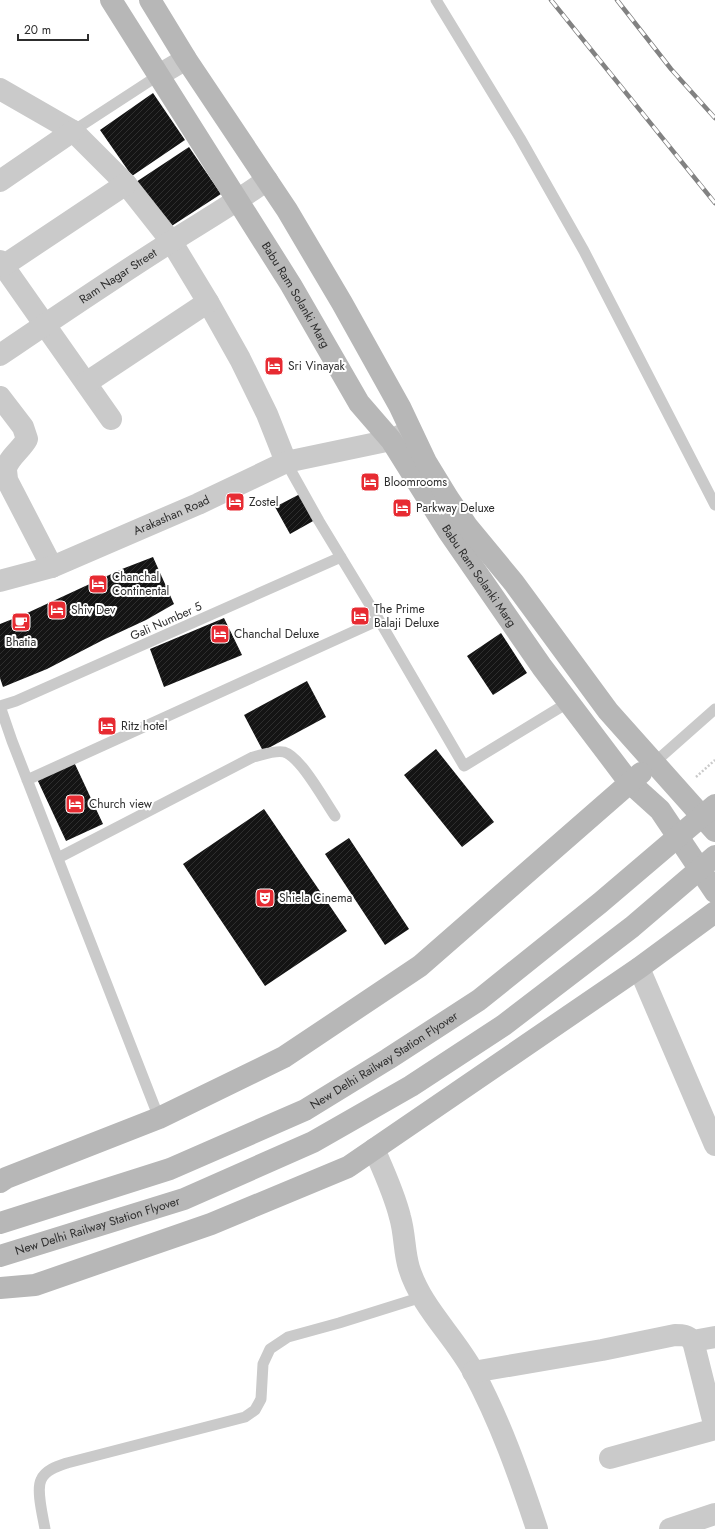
<svg xmlns="http://www.w3.org/2000/svg" width="715" height="1529" font-family="Jost,sans-serif">
  <defs>
    <pattern id="building-hatch" width="6" height="6" patternUnits="userSpaceOnUse"><rect width="6" height="6" fill="#141414"/><path d="M-1 1l2-2M0 6l6-6M5 7l2-2" fill="none" stroke="#2e2e2e"/></pattern>
  </defs>
  <rect width="100%" height="100%" fill="#fff"/>
  <path fill="url(#building-hatch)" d="M153,93L185,140L132,176L100,130Z
    M189,147L221,194L167,229L136,182Z
    M300,494L315,520L290,534L275,507Z
    M153,557L174,604L146,620L103,640L47,669L3,687L0,678V624L25,614L122,569Z
    M224,618L242,655L164,687L150,649Z
    M501,633L527,673L493,695L467,656Z
    M307,681L326,717L263,751L244,715Z
    M436,749L494,822L462,847L404,775Z
    M74,762L103,824L66,841L37,779Z
    M264,809L347,931L265,986L183,864Z
    M349,838L409,929L385,945L325,854Z"/>
  <g fill="none" stroke-linecap="round" stroke-linejoin="round">
    <path stroke="#cacaca" stroke-width="2.5" stroke-dasharray="2 2" stroke-linecap="butt" d="M696,777L715,760"/>
    <path stroke="#cacaca" stroke-width="11" d="M436,0L520,138L584,251L715,505
      M73,131L159,75
      M286,462L319,521L379,620L464,766L569,702
      M0,706L12,741L159,1118
      M0,706L16,701L341,557
      M655,762L715,709
      M27,780L379,620
      M58,858L253,757C262,755 275,750 284,752C301,757 324,800 335,816
      M45,1529C43,1517 36,1490 41,1480C45,1470 58,1466 67,1463L245,1417L255,1410L261,1399L263,1364L270,1349L288,1337L339,1323L422,1297"/>
    <g stroke="#cacaca" stroke-width="22">
      <path d="M159,75L186,59"/>
      <path d="M0,89L73,131L126,184L171,241L208,302L240,359L267,414L286,462"/>
      <path d="M0,181L73,131"/>
      <path d="M0,261L111,419"/>
      <path d="M3,266L126,184"/>
      <path id="s1" d="M0,355C56,317 112,279 169,243C202,222 235,203 267,180"/>
      <path d="M86,383L208,302"/>
      <path d="M0,397L23,427L27,439C22,449 8,458 6,469C6,472 7,477 7,480L52,567"/>
      <path id="s2" d="M0,581L52,567L198,504L286,462L391,440L406,433"/>
      <path d="M639,968L715,1145"/>
      <path d="M374,1149C384,1172 394,1193 400,1217C405,1234 404,1252 409,1268C421,1307 454,1336 473,1371C500,1421 519,1475 537,1529"/>
      <path d="M693,1341L715,1428"/>
      <path d="M473,1372L602,1350L675,1335C683,1335 687,1335 693,1341L715,1337"/>
      <path d="M610,1458L715,1429"/>
      <path d="M670,1529L715,1514"/>
    </g>
    <g stroke="#b7b7b7" stroke-width="22">
      <path id="s3" d="M111,0L291,285L359,403L391,440L448,531L542,667L629,782L660,810L715,892"/>
      <path d="M150,0L186,59L287,210L342,303L400,407L426,462L448,498L467,526L514,583L608,711L715,831"/>
      <path d="M0,1182L6,1178L159,1118L284,1057L420,966L641,773"/>
      <path id="s4" d="M0,1223L170,1169L305,1110L388,1059L479,1000L600,903L715,805"/>
      <path id="s5" d="M0,1256L184,1199L313,1142L411,1086L504,1025L632,927L715,856"/>
      <path d="M0,1288L35,1285L211,1224L348,1167L639,968L715,912"/>
    </g>
    <defs>
      <path id="rail" d="M551,0L715,203
        M617,0L671,69L715,118"/>
    </defs>
    <use href="#rail" stroke="#828282" stroke-width="4.5"/>
    <use href="#rail" stroke="#fff" stroke-width="3" stroke-dasharray="9" stroke-linecap="butt"/>
  </g>
  <defs>
    <symbol id="hotel-square" viewBox="-11 -11 22 22"><rect x="-9" y="-9" width="18" height="18" rx="4" fill="#e72b32" stroke="#fff"/><path d="M-6-4.5h1.5V1H6V5H4.5V3h-9V5H-6ZM-4 0a1.8 1.8 0 1 1 3.6 0ZM.5 0V-2.5h3Q6-2.5 6 0Z" fill="#fff"/></symbol>
    <symbol id="cafe-square" viewBox="-11 -11 22 22"><rect x="-9" y="-9" width="18" height="18" rx="4" fill="#e72b32" stroke="#fff"/><path d="M-5.5-4.5H6V0H3Q3 3.5 0 3.5H-2.5Q-5.5 3.5-5.5 0ZM3-3.2v2h1.7v-2ZM-6 4.5H4V6H-6Z" fill="#fff"/></symbol>
    <symbol id="theatre-square" viewBox="-11 -11 22 22"><rect x="-9" y="-9" width="18" height="18" rx="4" fill="#e72b32" stroke="#fff"/><path d="M-5-5.5Q0-4 5-5.5V0Q5 5 0 6Q-5 5-5 0ZM-3.3-2.5H-1v1.5H-3.3ZM1-2.5H3.3v1.5H1ZM-2.8 1Q0 5.5 2.8 1Z" fill="#fff"/></symbol>
  </defs>
  <g fill-rule="evenodd">
    <use href="#hotel-square" x="263" y="355" width="22" height="22"/>
    <use href="#hotel-square" x="359" y="471" width="22" height="22"/>
    <use href="#hotel-square" x="224" y="491" width="22" height="22"/>
    <use href="#hotel-square" x="391" y="497" width="22" height="22"/>
    <use href="#hotel-square" x="87" y="573" width="22" height="22"/>
    <use href="#hotel-square" x="46" y="599" width="22" height="22"/>
    <use href="#hotel-square" x="349" y="605" width="22" height="22"/>
    <use href="#cafe-square" x="10" y="611" width="22" height="22"/>
    <use href="#hotel-square" x="209" y="623" width="22" height="22"/>
    <use href="#hotel-square" x="96" y="715" width="22" height="22"/>
    <use href="#hotel-square" x="64" y="793" width="22" height="22"/>
    <use href="#theatre-square" x="254" y="887" width="22" height="22"/>
  </g>
  <g text-anchor="middle" stroke-width="4" stroke-linejoin="round" paint-order="stroke">
    <g font-size="12" fill="#2d2d2d" stroke="#fff">
      <text dy="4" stroke="none"><textPath href="#s1" startOffset="142">Ram Nagar Street</textPath></text>
      <text dy="4" stroke="none"><textPath href="#s3" startOffset="348">Babu Ram Solanki Marg</textPath></text>
      <text dy="4" stroke="none"><textPath href="#s2" startOffset="184">Arakashan Road</textPath></text>
      <text dy="4" stroke="none"><textPath href="#s3" startOffset="684">Babu Ram Solanki Marg</textPath></text>
      <text transform="translate(166 621) rotate(-24)" y="4">Gali Number 5</text>
      <text dy="4" stroke="none"><textPath href="#s4" startOffset="419">New Delhi Railway Station Flyover</textPath></text>
      <text dy="4" stroke="none"><textPath href="#s5" startOffset="102">New Delhi Railway Station Flyover</textPath></text>
    </g>
    <g font-size="12" fill="#2d2d2d" stroke="#fff" text-anchor="start">
      <text x="288" y="370">Sri Vinayak</text>
      <text x="384" y="486">Bloomrooms</text>
      <text x="249" y="506">Zostel</text>
      <text x="416" y="512">Parkway Deluxe</text>
      <text x="112" y="581">Chanchal<tspan x="112" dy="14">Continental</tspan></text>
      <text x="374" y="613">The Prime<tspan x="374" dy="14">Balaji Deluxe</tspan></text>
      <text x="71" y="614">Shiv Dev</text>
      <text x="234" y="638">Chanchal Deluxe</text>
      <text x="21" y="646" text-anchor="middle">Bhatia</text>
      <text x="121" y="730">Ritz hotel</text>
      <text x="89" y="808">Church view</text>
      <text x="279" y="902">Shiela Cinema</text>
    </g>
  </g>
  <path d="M18 34v6h70v-6" fill="none" stroke="#2d2d2d" stroke-width="2"/>
  <text x="24" y="34" font-size="12" fill="#2d2d2d" stroke="#ffffff" stroke-width="3" paint-order="stroke">20 m</text>
</svg>
